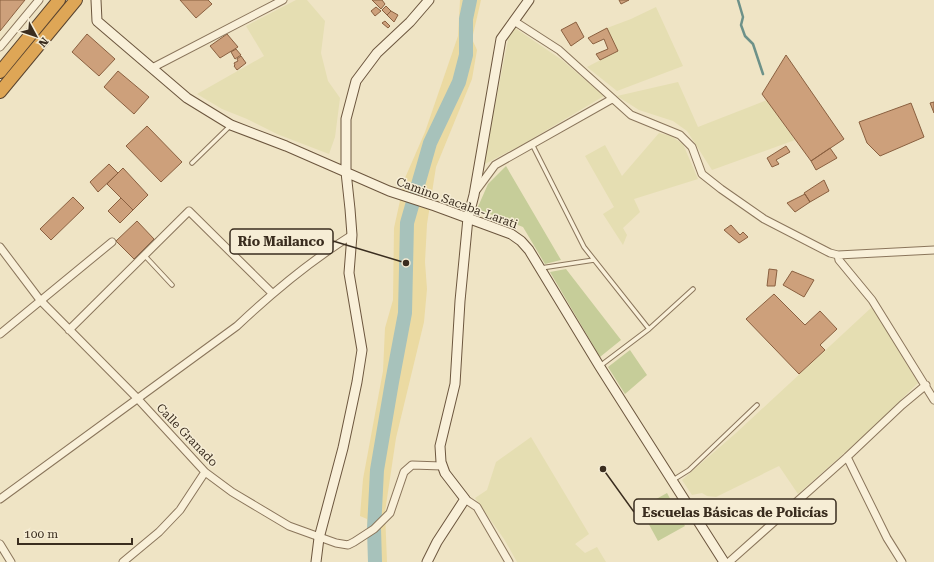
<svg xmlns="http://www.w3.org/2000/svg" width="934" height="562" font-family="'Roboto Serif',serif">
  <rect width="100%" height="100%" fill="#efe4c5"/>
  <path fill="#e5deb2" d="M296,0H307L325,21L321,53L328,81L340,98L335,137L329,154L277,134L247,119L222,109L197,94L264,56L246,26Z
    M656,7L683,66L617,91L587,67L618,51L607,28L631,19Z
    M515,28L562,60L604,96L523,144L483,165L509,35Z
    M678,82L698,127L767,100L795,140L712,170L687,131L673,121L639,110L617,96Z
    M659,133L671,136L683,144L698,179L634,199L640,212L623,228L627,235L623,245L603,214L614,207L585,156L605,145L622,176Z
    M872,307L918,383L868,432L798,494L779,466L716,497L707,496L702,493L692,495L682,480L736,433Z
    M531,437L589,534L575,544L585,553L597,547L606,562H517L504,539L475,498L487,490L496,462Z"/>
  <path fill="#c6cd99" d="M506,166L561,260L545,264L523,227L477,209L488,184Z
    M566,269L621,340L600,357L550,272Z
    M630,350L647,375L625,394L608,367Z
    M667,493L685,526L658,541L640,508Z"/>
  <path fill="#ebdaa2" d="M460,0H481L472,39L477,50L472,79L436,167L427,224L425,262L427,289L424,322L396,438L385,512L387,562H370L367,519L360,516L363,479L383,371L385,328L393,300L394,228L405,178L425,132L458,36Z"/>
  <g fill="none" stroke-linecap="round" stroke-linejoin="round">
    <path stroke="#6d9189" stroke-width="2.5" d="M738,0L743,17L741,25L745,36L753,44L763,74"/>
    <path stroke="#a7c2bb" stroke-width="14" d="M375,562L374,529L377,470L392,382L405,313L407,223L430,143L459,82L466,55V19L470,0"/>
  </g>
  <path fill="#cda07b" stroke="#8a6040" d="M0,0H25L0,31Z
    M180,0H208L212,4L196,18Z
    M372,0H382L385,4L381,9Z
    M619,0H629L621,4Z
    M386,6L391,11L387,15L382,10Z
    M376,7L381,11L375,16L371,11Z
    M391,11L398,15L394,22L387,15Z
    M385,21L390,26L388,28L382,23Z
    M576,22L584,37L571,46L561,30Z
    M607,28L618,51L600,60L596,54L608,49L604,39L593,44L588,38Z
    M87,34L115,59L99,76L72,52Z
    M227,34L238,47L220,58L210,46Z
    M236,49L241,55L235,59L231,52Z
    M786,55L844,139L811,161L762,94Z
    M241,56L246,63L237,70L234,66L235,65L234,63L238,61L237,59Z
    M118,71L149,97L134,114L104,87Z
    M934,102V113L930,103Z
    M911,103L924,137L880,156L867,143L859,122Z
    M147,126L182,162L161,182L126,146Z
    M786,146L790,152L776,160L779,164L772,167L767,158Z
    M830,148L837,158L816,170L811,161Z
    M109,164L118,173L98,192L90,182Z
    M123,168L148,195L133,210L107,184Z
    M824,180L829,191L810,202L804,193Z
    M805,194L810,202L795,212L787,203Z
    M73,197L84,208L51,240L40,229Z
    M121,198L133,210L120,223L108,211Z
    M137,221L154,239L134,259L116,241Z
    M731,225L740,235L743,232L748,237L739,243L724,230Z
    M769,269L777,270L775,286H767Z
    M792,271L814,280L804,297L783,285Z
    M774,294L805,325L820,311L837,329L820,345L825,350L799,374L746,319Z"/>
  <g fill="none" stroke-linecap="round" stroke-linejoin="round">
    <defs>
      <path id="lane" d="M532,144L584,247L649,329
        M192,163L230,126
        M145,256L172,285
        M541,268L594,260
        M600,366L649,329L693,289
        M673,480L689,470L757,405"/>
      <path id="street" d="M514,21L559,50L631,115L680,135L692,147L702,174L721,189L764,219L830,253L838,255L934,250
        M0,47L39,0
        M152,68L283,0
        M475,192L495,165L612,99
        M0,247L40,300L137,398L205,472L232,492L289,526L336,543L348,545L354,542L374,529L390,513L404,472L412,465L442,466
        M838,255L839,260L872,300L934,400
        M69,330L189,211L272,293
        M0,334L112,242
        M847,457L887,538L902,562
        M0,499L237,326C273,292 310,261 352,235
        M465,499L477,507L509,562
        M0,544L11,562
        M123,562L159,532L180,510L205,472
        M729,562L847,457L902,405L926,385"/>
      <path id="secondary" d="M96,0L97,21L187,98L231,125L286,146L389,191L435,206L511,234L521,241L529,250L600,367L724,562
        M316,562L319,538L343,448L357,382L362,350L349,273L352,235L350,209L346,172V119L356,81L377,53L410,22L429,0
        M427,562L437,542L465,499L445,473L441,462L440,446L455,384L460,301L468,218L474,195L501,39L529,0"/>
      <path id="highway" d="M0,72L59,0
        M0,92L76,0"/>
    </defs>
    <use href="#lane" stroke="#8a755b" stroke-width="5.5"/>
    <use href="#street" stroke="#8a755b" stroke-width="9"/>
    <use href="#secondary" stroke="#6c563e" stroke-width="11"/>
    <use href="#highway" stroke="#58432f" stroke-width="14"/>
    <use href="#lane" stroke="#f9f0d9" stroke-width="3.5"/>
    <use href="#street" stroke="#f9f0d9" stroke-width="7"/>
    <use href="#secondary" stroke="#f9f0d9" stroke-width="9"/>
    <use href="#highway" stroke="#dea656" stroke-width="12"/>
  </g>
  <g text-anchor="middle" stroke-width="3" stroke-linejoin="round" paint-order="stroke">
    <g font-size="12" fill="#3a2d1f" stroke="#f6edd5">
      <text transform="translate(457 203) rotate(20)" y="4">Camino Sacaba-Larati</text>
      <text transform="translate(187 435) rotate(46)" y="4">Calle Granado</text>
    </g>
  </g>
  <path fill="none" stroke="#3a2d1f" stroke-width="1.5" d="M406 263L333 241M603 469L634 512"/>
  <g fill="#3a2d1f" stroke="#f6edd5" stroke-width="1.5">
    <circle cx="406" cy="263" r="4"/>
    <circle cx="603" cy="469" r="4"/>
  </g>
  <g fill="#f6edd5" stroke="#3a2d1f" stroke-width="1.5">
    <rect x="230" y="229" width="103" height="25" rx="4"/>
    <rect x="634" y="499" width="202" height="25" rx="4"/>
  </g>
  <g font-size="13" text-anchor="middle" font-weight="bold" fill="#3a2d1f">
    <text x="281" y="246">Río Mailanco</text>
    <text x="735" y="517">Escuelas Básicas de Policías</text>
  </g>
  <g transform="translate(36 36) rotate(130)" stroke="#f6edd5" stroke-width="3" paint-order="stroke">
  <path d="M0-3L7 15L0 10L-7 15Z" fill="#3a2d1f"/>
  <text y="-6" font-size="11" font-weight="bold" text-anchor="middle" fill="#3a2d1f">N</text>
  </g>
  <path d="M18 538v6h114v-6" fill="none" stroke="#3a2d1f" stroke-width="2"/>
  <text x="24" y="538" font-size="12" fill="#3a2d1f" stroke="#f6edd5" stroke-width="3" paint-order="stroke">100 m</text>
</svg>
